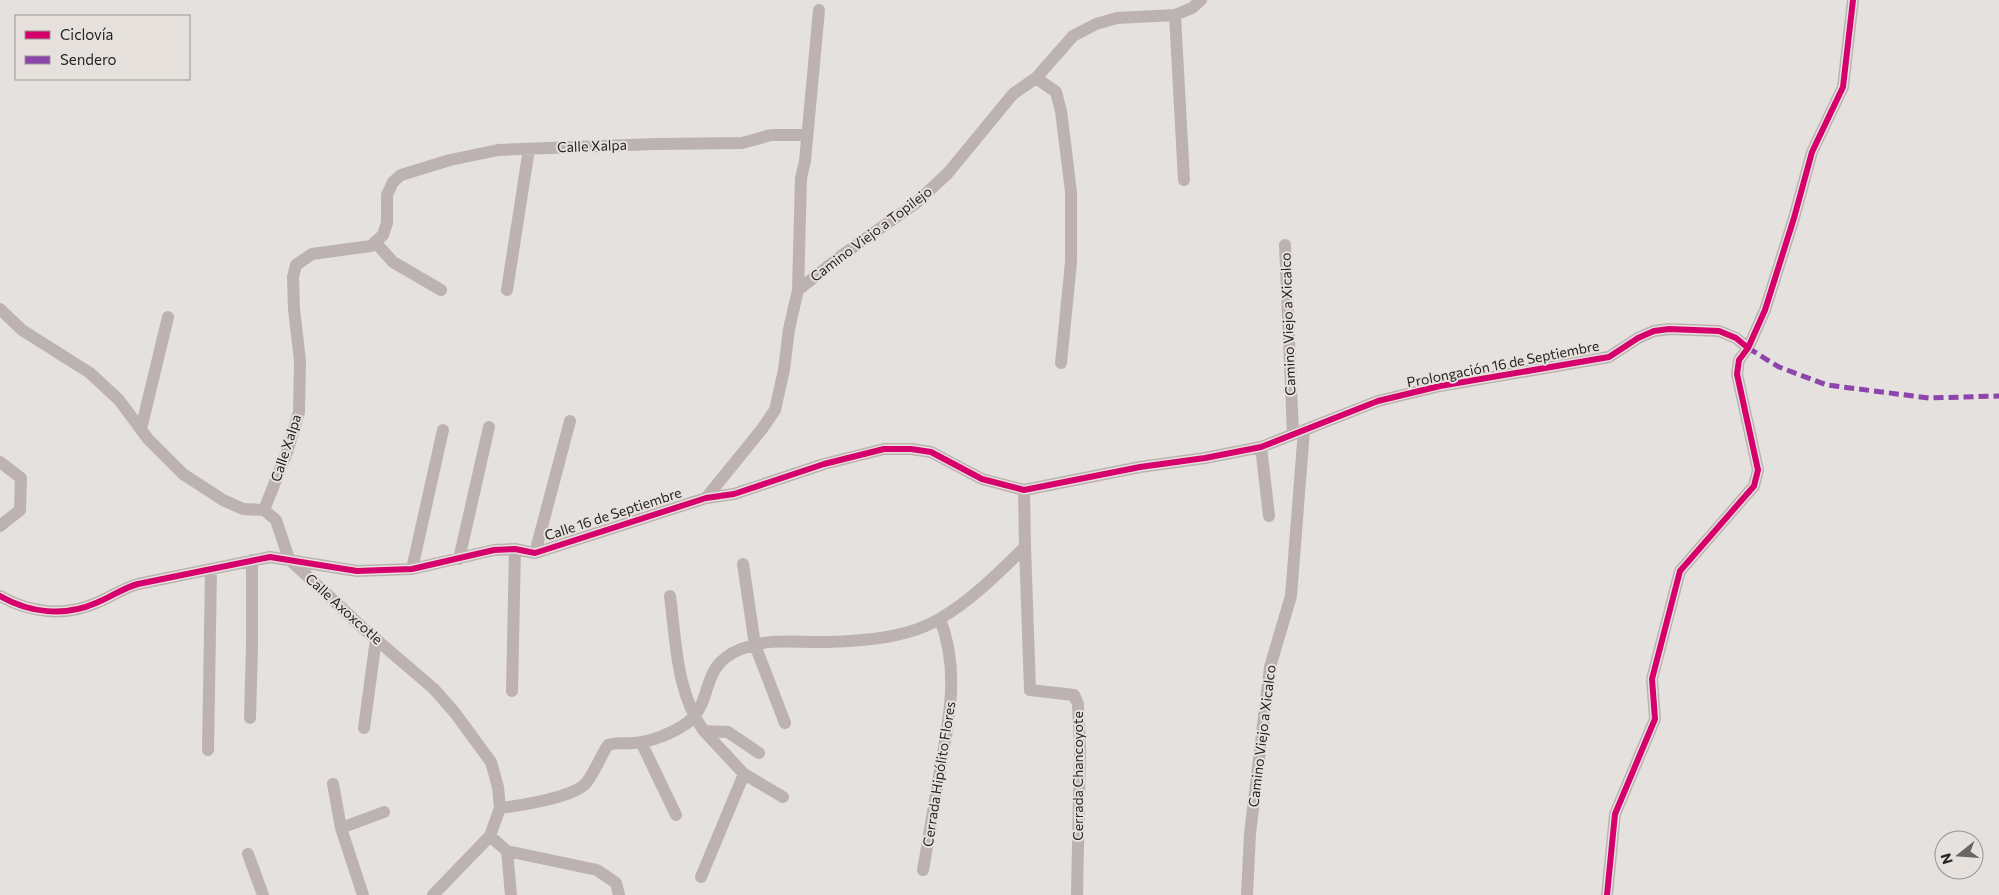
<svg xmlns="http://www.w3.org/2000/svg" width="1999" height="895" font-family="Commissioner,sans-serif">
  <rect width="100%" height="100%" fill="#e4e1de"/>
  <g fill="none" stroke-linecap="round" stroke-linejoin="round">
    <path stroke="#bdb2b2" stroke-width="12" d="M1175,15L1184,180
      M1036,78L1056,92L1061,111L1071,192V262L1061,363
      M375,242L393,262L441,290
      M1285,245L1293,434
      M507,290L529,149
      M798,290L841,256L916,203L948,173L1013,94L1036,78L1073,36L1096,24L1117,18L1175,15L1192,8L1201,0
      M0,309L22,330L90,373L119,400L148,439L183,474L223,500L243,509L264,510L276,520L289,559L364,629L434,689L455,713L491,762L498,787L500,808L490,836L433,895
      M141,429L168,317
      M1261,447L1269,516
      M0,462L21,478L20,510L0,526
      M706,498L762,429L775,410L784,370L789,329L798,290L801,178L805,161L819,10
      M264,510L287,452L299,412L300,361L294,309L293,277L296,265L312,254L371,246L383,235L387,223V195L393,182L401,175L450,160L498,150L656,144L742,143L771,135H807
      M1025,547L1030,690L1074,695L1078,704L1080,748L1077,895
      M535,553L570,421
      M459,559L489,427
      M743,564L755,645L785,723
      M412,569L443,430
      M0,596C30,613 64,617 96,603C111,597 123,588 138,584L270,557L357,571L412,569L494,550L515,549L535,553L706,498L734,494L824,464L884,449H911L931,452L982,479L1024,490L1140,467L1205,458L1261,447L1378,401L1440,386L1609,357L1638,338L1654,331L1669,329L1719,331L1736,338L1748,348
      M670,596C676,641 676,693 704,731L728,732L759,753
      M512,691L515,549
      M250,718L252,646V560
      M364,728L376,639
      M704,731L744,774
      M641,742L676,815
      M208,750L211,570
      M333,784L341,828
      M500,808C519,806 575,797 586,783C595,772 600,757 608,745C617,742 624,744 634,743C651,742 673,733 687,723C716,700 697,667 741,649C772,637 795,643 827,642C864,641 909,638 941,618C972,600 999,572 1025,547L1024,490
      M490,836L507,851L597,870L616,883L619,895
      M507,851L511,895
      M248,854L263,895
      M923,870C929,837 934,804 940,771C949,719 960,670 940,619
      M701,877L744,774L783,797
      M363,895L341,828L384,812
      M1247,895L1250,834L1270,667L1291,596L1304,430
      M1607,895L1615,814L1655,719L1652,679L1680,571L1754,486L1758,470L1737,374L1739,360L1748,348L1765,310L1794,218L1812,152L1843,87L1853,0"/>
    <path stroke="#8e44ad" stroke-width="5" stroke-dasharray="10 5" stroke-linecap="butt" d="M1748,348L1779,367L1827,385L1929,398L1999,396"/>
    <defs>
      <path id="cycleway" d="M0,596C30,613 64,617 96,603C111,597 123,588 138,584L270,557L357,571L412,569L494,550L515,549L535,553L706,498L734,494L824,464L884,449H911L931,452L982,479L1024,490L1140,467L1205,458L1261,447L1378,401L1440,386L1609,357L1638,338L1654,331L1669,329L1719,331L1736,338L1748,348
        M1607,895L1615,814L1655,719L1652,679L1680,571L1754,486L1758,470L1737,374L1739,360L1748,348L1765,310L1794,218L1812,152L1843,87L1853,0"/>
    </defs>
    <use href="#cycleway" stroke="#e6e1dc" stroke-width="9"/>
    <use href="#cycleway" stroke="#d6006c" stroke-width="6"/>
  </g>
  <g text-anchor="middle" stroke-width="4" stroke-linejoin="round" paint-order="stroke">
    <g font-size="14" fill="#262422" stroke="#e6e1dc">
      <text transform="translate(592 146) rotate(-2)" y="5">Calle Xalpa</text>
      <text transform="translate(871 234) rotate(-37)" y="5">Camino Viejo a Topilejo</text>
      <text transform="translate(1288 324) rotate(-92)" y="5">Camino Viejo a Xicalco</text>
      <text transform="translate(1503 364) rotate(-11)" y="5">Prolongación 16 de Septiembre</text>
      <text transform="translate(286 448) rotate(-72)" y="5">Calle Xalpa</text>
      <text transform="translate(613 514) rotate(-18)" y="5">Calle 16 de Septiembre</text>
      <text transform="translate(344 609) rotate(42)" y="5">Calle Axoxcotle</text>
      <text transform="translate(1262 736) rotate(-83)" y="5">Camino Viejo a Xicalco</text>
      <text transform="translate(939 774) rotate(-81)" y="5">Cerrada Hipólito Flores</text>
      <text transform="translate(1078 776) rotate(-90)" y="5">Cerrada Chancoyote</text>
    </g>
  </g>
  <rect x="15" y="15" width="175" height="65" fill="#e6e1dc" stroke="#999592"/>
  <rect x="25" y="31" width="25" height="8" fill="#d6006c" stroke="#999592"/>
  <text x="60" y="40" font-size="15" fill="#262422">Ciclovía</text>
  <rect x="25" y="56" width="25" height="8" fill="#8e44ad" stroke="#999592"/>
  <text x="60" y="65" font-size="15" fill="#262422">Sendero</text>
  <g transform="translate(1959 855) rotate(253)"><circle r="24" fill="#e6e1dc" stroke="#999592"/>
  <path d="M0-4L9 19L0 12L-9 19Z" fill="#686664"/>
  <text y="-8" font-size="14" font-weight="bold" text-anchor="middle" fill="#262422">N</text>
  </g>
</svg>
